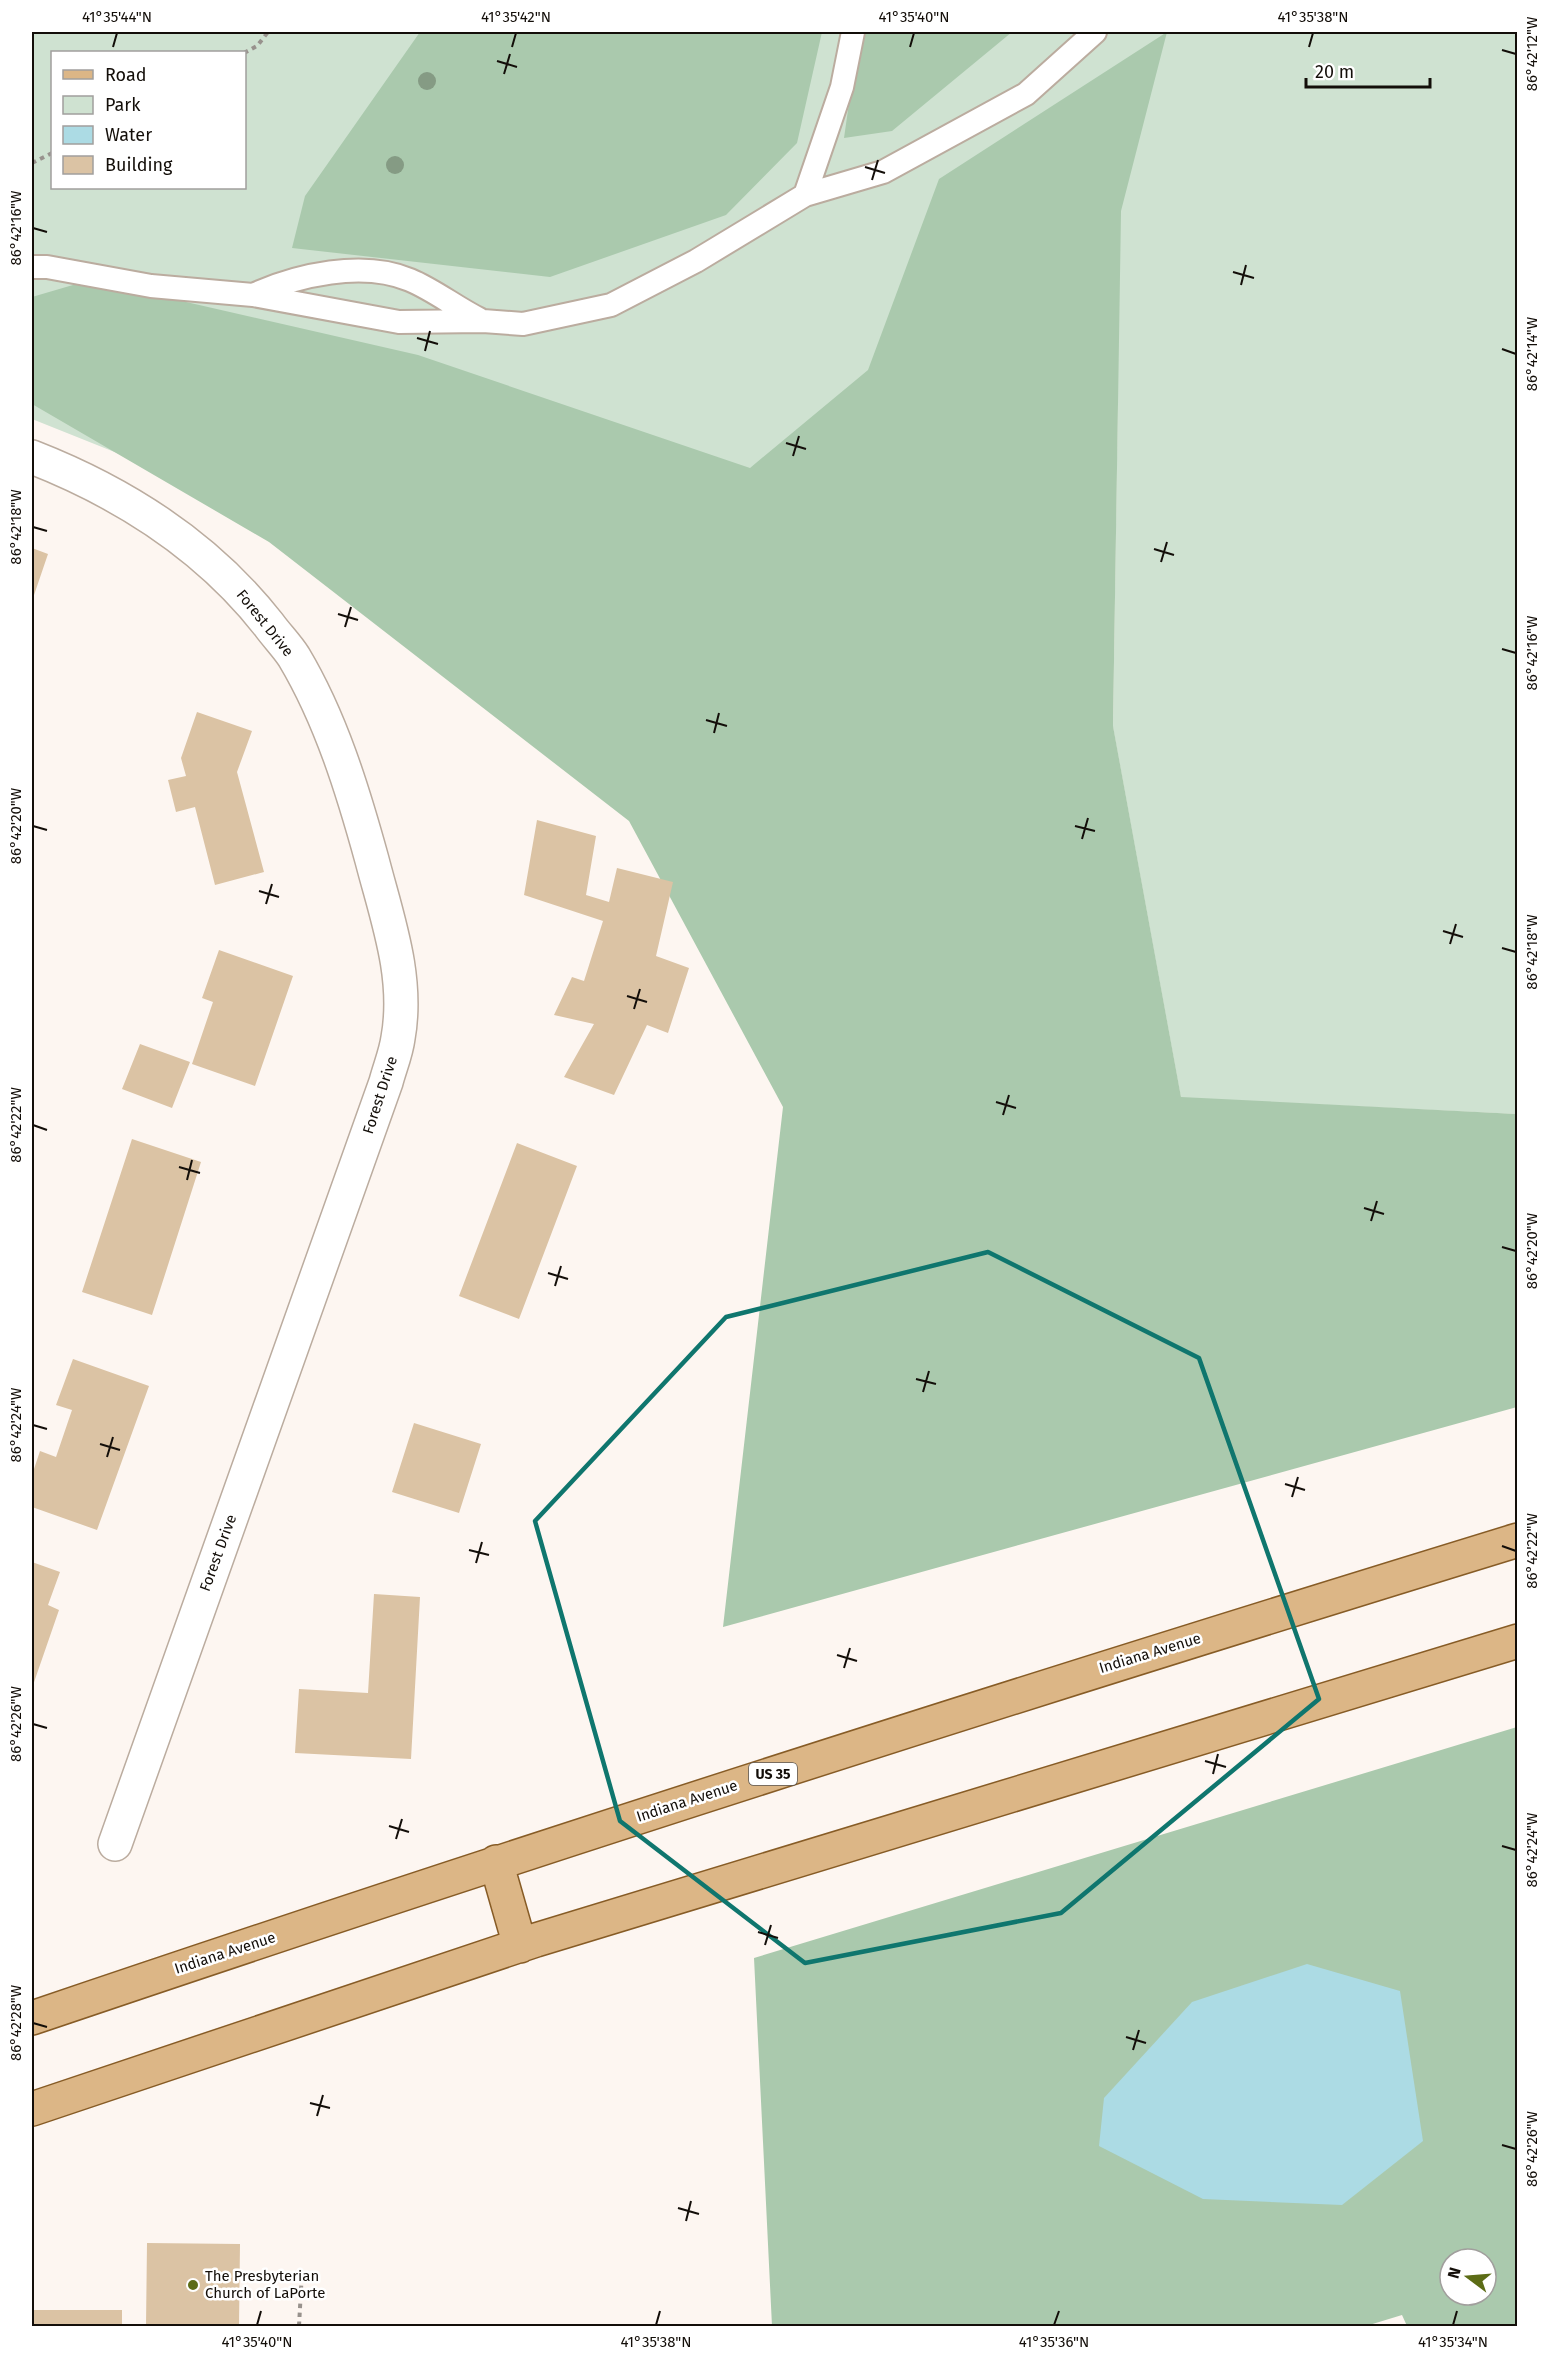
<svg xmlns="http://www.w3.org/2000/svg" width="1549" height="2358" font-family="'Fira Sans',sans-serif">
  <rect width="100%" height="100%" fill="#fdf6f1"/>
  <path fill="#cfe2d1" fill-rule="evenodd" d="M32,32H1517V1114L1181,1098L1113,727L1118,392L966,507L177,477L32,419ZM52,52H244V188H52Z"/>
  <path fill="#aac9ad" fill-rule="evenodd" d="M420,32H822L797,143L726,215L550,277L292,248L305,196Z
    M865,32H1012L892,131L844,138L851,89Z
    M1167,32L1121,211L1113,726L1181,1097L1517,1114V1407L723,1627L783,1107L629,821L269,542L32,404V297L90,280L418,355L750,468L868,370L939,179Z
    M1517,1727V2326H1407L1402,2315L1366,2326H772L754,1958ZM1450,2259H1486V2295H1450Z"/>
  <path fill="#acdbe4" d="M1307,1964L1400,1991L1423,2141L1342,2205L1203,2199L1099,2146L1104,2098L1192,2002Z"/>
  <path fill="#dbc3a4" d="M32,548L48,554L32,601Z
    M197,712L252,731L237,772L264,872L215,885L195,807L176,812L168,780L186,776L181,758Z
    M537,820L596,836L586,895L609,902L617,868L673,882L656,956L689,968L668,1033L647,1025L614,1095L564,1077L594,1024L554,1015L572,977L584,981L603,921L524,895Z
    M219,950L293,976L255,1086L192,1064L213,1002L202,998Z
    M140,1044L190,1062L172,1108L122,1089Z
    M132,1139L201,1162L152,1315L82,1292Z
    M517,1143L577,1166L519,1319L459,1296Z
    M73,1359L149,1386L97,1530L32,1507V1475L40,1451L56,1457L72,1410L56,1405Z
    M414,1423L481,1444L459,1513L392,1492Z
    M32,1562L60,1572L48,1605L59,1610L32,1688Z
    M374,1594L420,1597L411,1759L295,1753L299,1689L368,1693Z
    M147,2243L240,2244L239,2326H146Z
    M32,2310H122V2326H32Z"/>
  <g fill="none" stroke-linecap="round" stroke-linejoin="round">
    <defs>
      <path id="lane" d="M805,195L842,87L853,32
        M32,267H47L151,286L253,295L399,322L483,321L523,324L611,305L696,261L805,195L883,172L1026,94L1095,32
        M253,295C297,275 363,260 410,280C434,290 455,307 479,319"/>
      <path id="street" d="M32,457C124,493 208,547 269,625C277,636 287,646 294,657C331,719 353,791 372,860C387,918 409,977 398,1038C396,1053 390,1067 386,1082L115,1844"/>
      <path id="primary" d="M496,1862L520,1946
        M32,2018C524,1851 1020,1693 1518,1540
        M32,2109L536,1940L1518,1641"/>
    </defs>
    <use href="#lane" stroke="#bbac9f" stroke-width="26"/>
    <use href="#street" stroke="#bbac9f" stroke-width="36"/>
    <use href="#primary" stroke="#875c26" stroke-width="36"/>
    <path stroke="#98928d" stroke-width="4" stroke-dasharray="4.5 4.5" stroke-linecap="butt" d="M244,53L257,46L268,32
      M32,163L52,153
      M299,2326L302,2271"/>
    <use href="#lane" stroke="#fff" stroke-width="22"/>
    <use href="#street" stroke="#fff" stroke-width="33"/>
    <use href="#primary" stroke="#dcb686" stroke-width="33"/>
  </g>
  <g fill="#859b84">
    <circle cx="427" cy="81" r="9"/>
    <circle cx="395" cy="165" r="9"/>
  </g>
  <path fill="none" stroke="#0f766e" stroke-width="4.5" stroke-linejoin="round" d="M988,1252L1199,1358L1319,1699L1061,1913L805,1963L620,1821L535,1521L726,1317Z"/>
  <path fill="none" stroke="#130e09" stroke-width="2" d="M113,47L117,33M512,47L516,33M910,47L914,33M1309,47L1313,33M1502,50L1516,54M497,61L517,67M504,74L510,54M865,167L885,173M872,180L878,160M33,228L47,232M1233,272L1254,278M1241,285L1246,265M417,338L438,344M1502,349L1516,354M425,351L430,331M786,443L806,449M793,456L799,436M33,527L47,531M1154,549L1174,555M1161,562L1167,542M338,614L358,620M345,627L351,607M1502,649L1516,653M706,720L727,726M714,733L719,713M33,826L47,830M1075,826L1095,831M1082,839L1088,818M259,891L279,897M266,904L272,884M1443,931L1463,937M1450,944L1456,924M1502,948L1516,952M627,996L647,1002M634,1009L640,989M996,1102L1016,1108M1003,1115L1009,1095M33,1125L47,1130M179,1167L200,1173M187,1180L192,1160M1364,1208L1384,1214M1371,1221L1377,1201M1502,1247L1516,1251M548,1273L568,1279M555,1286L561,1266M916,1379L936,1384M923,1392L929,1371M33,1425L47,1429M100,1444L120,1450M107,1457L113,1437M1285,1484L1305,1490M1292,1497L1298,1477M1502,1546L1516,1551M469,1550L489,1555M476,1563L482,1542M837,1655L857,1661M844,1668L850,1648M33,1724L47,1728M1205,1761L1226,1767M1213,1774L1218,1754M389,1826L409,1832M396,1839L402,1819M1502,1846L1516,1850M758,1932L778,1938M765,1945L771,1925M33,2023L47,2027M1126,2037L1146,2043M1133,2050L1139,2030M310,2103L330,2108M317,2116L323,2095M1502,2145L1516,2149M678,2208L699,2214M686,2221L691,2201M257,2325L261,2311M656,2325L660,2311M1054,2325L1059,2311M1453,2325L1457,2311"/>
  <circle fill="#5c6c16" stroke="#fff" stroke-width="2" cx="193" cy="2285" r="6"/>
  <g text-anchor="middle" stroke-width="5" stroke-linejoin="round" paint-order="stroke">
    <rect fill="#fff" stroke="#5a5653" stroke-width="1.5" x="749" y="1763" width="48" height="22" rx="4.5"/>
    <g font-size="14" font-weight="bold" fill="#130e09">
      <text x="773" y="1779">US 35</text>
    </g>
    <g font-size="15" fill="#130e09" stroke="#fff">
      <text transform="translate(265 623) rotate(51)" y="5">Forest Drive</text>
      <text transform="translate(380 1095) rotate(-72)" y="5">Forest Drive</text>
      <text transform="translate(218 1553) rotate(-70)" y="5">Forest Drive</text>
      <text transform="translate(1150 1653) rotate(-17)" y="5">Indiana Avenue</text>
      <text transform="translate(687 1801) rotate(-18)" y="5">Indiana Avenue</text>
      <text transform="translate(225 1953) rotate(-18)" y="5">Indiana Avenue</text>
    </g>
    <g font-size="15" fill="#130e09" stroke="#fff" text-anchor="start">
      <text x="205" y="2281">The Presbyterian<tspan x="205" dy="17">Church of LaPorte</tspan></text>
    </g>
  </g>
  <rect width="1549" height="2358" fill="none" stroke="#ffffff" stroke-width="66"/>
  <rect x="51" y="51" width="195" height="138" fill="#ffffff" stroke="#a19f9d" stroke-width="1.5"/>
  <rect x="63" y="70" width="30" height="9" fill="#dcb686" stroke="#a19f9d" stroke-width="1.5"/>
  <text x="105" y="81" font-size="18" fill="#130e09">Road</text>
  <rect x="63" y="96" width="30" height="18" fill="#cfe2d1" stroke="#a19f9d" stroke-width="1.5"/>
  <text x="105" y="111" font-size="18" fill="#130e09">Park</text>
  <rect x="63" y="126" width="30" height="18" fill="#acdbe4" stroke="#a19f9d" stroke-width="1.5"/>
  <text x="105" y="141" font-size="18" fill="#130e09">Water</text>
  <rect x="63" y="156" width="30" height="18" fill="#dbc3a4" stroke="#a19f9d" stroke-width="1.5"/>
  <text x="105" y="171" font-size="18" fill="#130e09">Building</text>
  <g transform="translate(1468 2277) rotate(286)"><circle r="28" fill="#ffffff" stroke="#a19f9d" stroke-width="1.5"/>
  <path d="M0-4.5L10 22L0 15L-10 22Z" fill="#5c6c16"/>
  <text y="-9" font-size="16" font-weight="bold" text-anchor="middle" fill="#130e09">N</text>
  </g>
  <path d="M1306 78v9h124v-9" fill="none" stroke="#130e09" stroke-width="3"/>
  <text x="1315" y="78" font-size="18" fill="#130e09" stroke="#ffffff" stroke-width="4.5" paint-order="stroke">20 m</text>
  <rect x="33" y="33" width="1483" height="2292" fill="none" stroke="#130e09" stroke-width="2"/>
  <g font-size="15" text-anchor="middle" fill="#130e09">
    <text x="117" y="22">41°35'44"N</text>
    <text x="516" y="22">41°35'42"N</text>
    <text x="914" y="22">41°35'40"N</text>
    <text x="1313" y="22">41°35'38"N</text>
    <text transform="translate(1532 54) rotate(-90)" y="5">86°42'12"W</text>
    <text transform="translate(16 228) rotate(-90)" y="5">86°42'16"W</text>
    <text transform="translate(1532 354) rotate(-90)" y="5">86°42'14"W</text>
    <text transform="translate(16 527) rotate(-90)" y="5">86°42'18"W</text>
    <text transform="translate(1532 653) rotate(-90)" y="5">86°42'16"W</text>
    <text transform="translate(16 826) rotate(-90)" y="5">86°42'20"W</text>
    <text transform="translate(1532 952) rotate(-90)" y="5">86°42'18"W</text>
    <text transform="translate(16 1125) rotate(-90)" y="5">86°42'22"W</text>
    <text transform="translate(1532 1251) rotate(-90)" y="5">86°42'20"W</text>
    <text transform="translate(16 1425) rotate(-90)" y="5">86°42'24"W</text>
    <text transform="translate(1532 1551) rotate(-90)" y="5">86°42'22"W</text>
    <text transform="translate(16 1724) rotate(-90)" y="5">86°42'26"W</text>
    <text transform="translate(1532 1850) rotate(-90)" y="5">86°42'24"W</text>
    <text transform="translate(16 2023) rotate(-90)" y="5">86°42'28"W</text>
    <text transform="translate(1532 2149) rotate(-90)" y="5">86°42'26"W</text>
    <text x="257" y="2347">41°35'40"N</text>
    <text x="656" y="2347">41°35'38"N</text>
    <text x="1054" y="2347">41°35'36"N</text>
    <text x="1453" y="2347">41°35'34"N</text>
  </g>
</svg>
